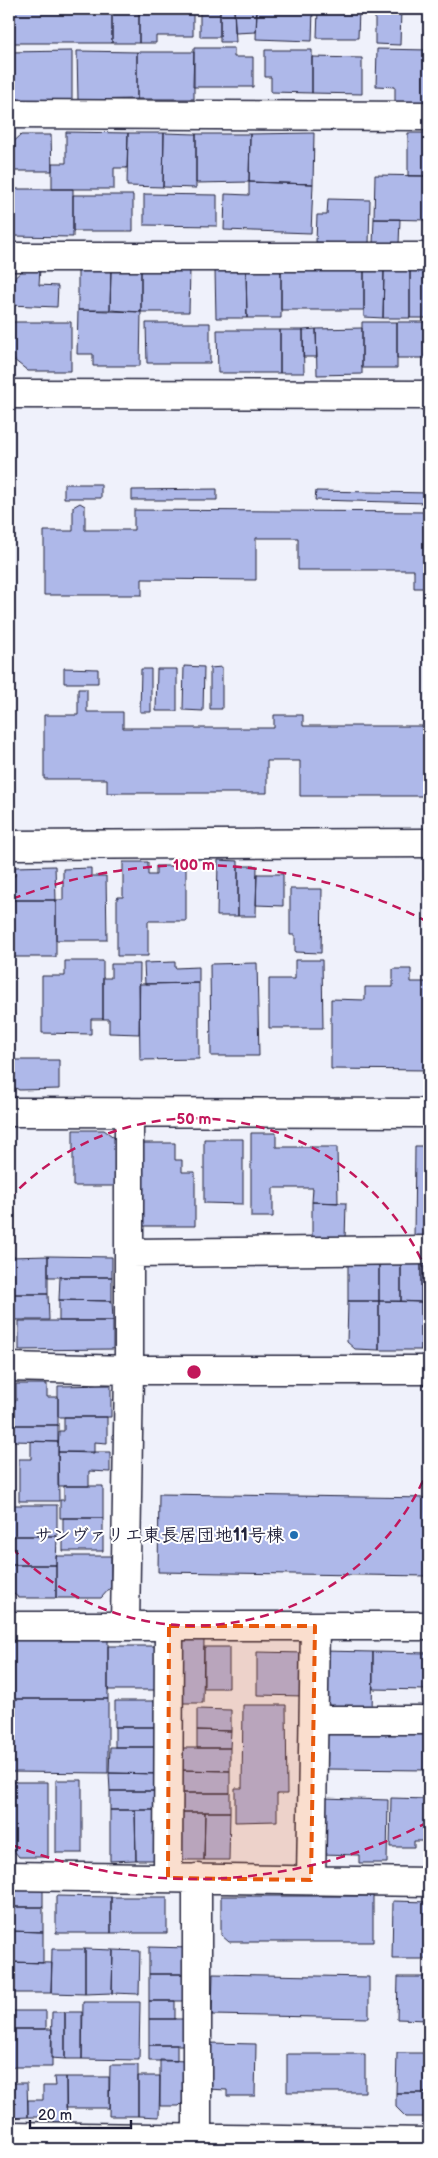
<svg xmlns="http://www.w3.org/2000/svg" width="438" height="2158" font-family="'Balsamiq Sans','Klee One',sans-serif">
  <rect width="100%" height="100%" fill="#eff1fb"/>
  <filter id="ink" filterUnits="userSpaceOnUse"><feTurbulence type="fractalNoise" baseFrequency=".02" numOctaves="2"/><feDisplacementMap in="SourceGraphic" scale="10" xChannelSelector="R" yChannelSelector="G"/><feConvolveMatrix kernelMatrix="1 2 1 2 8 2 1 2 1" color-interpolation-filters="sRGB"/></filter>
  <g filter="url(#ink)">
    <path fill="#aeb8e9" stroke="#22223b" d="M9,9H112V43H9Z
      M112,9H139V43H112Z
      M139,9H193V36H156V43H139Z
      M200,9H220V37H200Z
      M220,9H234L236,42H220Z
      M234,9H257L256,32L235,33Z
      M257,9H313L312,41L256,39Z
      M318,9H359L358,38H317Z
      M375,9H401L400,45L375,44Z
      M194,48H234V57H253V87H193Z
      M377,49L429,50V102H395V87L376,86Z
      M265,50H312V93L271,92V77H265Z
      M72,51V101L22,102L9,91V52Z
      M77,51L137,52V99L78,100Z
      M137,52H194V99H137Z
      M312,57L362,58V94L312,93Z
      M66,132L128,133L127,168H114V189H52V163H66Z
      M128,133H164L163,187L127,186Z
      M164,133L196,134V188L163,187Z
      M314,133L313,184L249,182L250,134Z
      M408,133H429V176H408Z
      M196,134H250L249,182L196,183Z
      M21,135H51L52,171H9V146Z
      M375,175L429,176V220L374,219Z
      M249,182L313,184L311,233L224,230L225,194L249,195Z
      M12,189H73V237L12,236Z
      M144,194L217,195V226L144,225Z
      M73,195H133V231H73Z
      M328,199L370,200L369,244L316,242L317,215H327Z
      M374,219H400L399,244H373Z
      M78,267L111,268L110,310H78Z
      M111,268H141V312L110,310Z
      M141,268H190L189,312H141Z
      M24,269H40L39,285L58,286L57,307L9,305V283Z
      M246,269L247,318H216L215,270Z
      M246,269L281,270V318H247Z
      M281,270L364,271V310H281Z
      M364,271H384L383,318L364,317Z
      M384,271H410V318H383Z
      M410,271H429V318H410Z
      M78,310L141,312L140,366H93V354H77Z
      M9,322H71V371H28L9,356Z
      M362,322H397V368H362Z
      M397,322H429V358H397Z
      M146,323H210V363H147Z
      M362,328V374L317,375L316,329Z
      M316,329L317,357H303V330Z
      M217,330H280V373H218Z
      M280,330H303L304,373H280Z
      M64,484H101V498H64Z
      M217,489V500H132V490Z
      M316,491L429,493V503L315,500Z
      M80,503L85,506V530H134V510L429,512V588H414V570H298V538H256V580L142,579V595H44V531H73V507Z
      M184,666L204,667L203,711L183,710Z
      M222,667V709H210V668Z
      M64,668L98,669V683H64Z
      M141,669H151V712H140Z
      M157,669H177V711H156Z
      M78,689H87V712H123V728H274V715H303V726H429V796H300V761H267V793H107V779H44V715H78Z
      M218,860L238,861V916H217Z
      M123,862H148V875H156V866H186V921H148V956H117V897H123Z
      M55,866L56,900H9V876H15V867Z
      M238,866H257L256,916H238Z
      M91,868V876H106L107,940H56V900H63V869Z
      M257,874H283V906L256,905Z
      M290,889H322L321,953L295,952V935H290Z
      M9,900H56V957H9Z
      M428,914H429V959H428Z
      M295,960H322L323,1028H269V979H295Z
      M65,961H103V1019H91V1034L42,1033V976H65Z
      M175,962V968L199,967V983L145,984L144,963Z
      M257,963L259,1056H211L210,964Z
      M111,964H140L139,1034L109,1033V1019H103V978H111Z
      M393,969H411V982H429V1070L331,1069V999L365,1000V987H393Z
      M199,983V1059L140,1060L139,984Z
      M9,1060H59V1089L19,1090L9,1084Z
      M73,1130H104L119,1141V1186H73Z
      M251,1133H276V1147H337L338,1203L312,1202L313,1188H273V1217H251Z
      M204,1139H243V1204L204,1203Z
      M140,1143H175V1160H182V1172H195V1226H139Z
      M415,1146H429V1239H414Z
      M312,1202L346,1203L345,1240H312Z
      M348,1254H379V1301H348Z
      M379,1254H401V1301H379Z
      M401,1254H421V1302L401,1301Z
      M421,1254H429V1302H421Z
      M48,1256V1294H10V1257Z
      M48,1256L112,1257V1277H48Z
      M60,1277H112V1301L59,1300Z
      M10,1294H48L49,1320H10Z
      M59,1300L112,1301L113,1321H59Z
      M348,1301H379V1350L355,1349L347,1342Z
      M379,1301L421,1302V1350H379Z
      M421,1302H429V1350H421Z
      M19,1321H113V1349L19,1350Z
      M16,1384H47V1397H58V1425H12V1401H16Z
      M111,1385V1417H58V1386Z
      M64,1417H107V1443L94,1442V1453L58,1452L59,1431H64Z
      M12,1425H58V1442L12,1441Z
      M31,1441L58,1442L59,1501H19V1459H31Z
      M58,1452H110V1472L89,1471V1486H58Z
      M64,1486H103V1518H60V1500H64Z
      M159,1494L429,1498V1576L158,1572Z
      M10,1505H57V1536H10Z
      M63,1518H103V1551H63Z
      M10,1536H57L56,1565H10Z
      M56,1556H111V1587L101,1598H56Z
      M10,1565H56V1598H19L10,1591Z
      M9,1638H108V1699H9Z
      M177,1640H204L203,1703H176Z
      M108,1646H160V1690H108Z
      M204,1647H229V1688H204Z
      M322,1651L373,1652L372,1714L322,1713Z
      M257,1652L304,1653V1696L257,1695Z
      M373,1652L429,1653V1690L373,1689Z
      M9,1699H108V1773L9,1772Z
      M115,1701H157V1727H115Z
      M243,1705H286L287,1794H277V1821L235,1822V1788H242Z
      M197,1709L231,1710V1731L197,1730Z
      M327,1723L429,1724V1770L326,1769Z
      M115,1727H157V1747H115Z
      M197,1730L231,1731L230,1748H197Z
      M110,1747H161V1774L109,1773Z
      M179,1748H230V1771L179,1770Z
      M179,1770L230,1771V1793H179Z
      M109,1773L161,1774V1791H110Z
      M56,1780H82V1853H56Z
      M11,1782H48V1857H19L10,1846Z
      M110,1791H161V1810H110Z
      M179,1793H230V1812H179Z
      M322,1798L388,1800L387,1863H359V1855L321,1854Z
      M391,1798L429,1799V1841H414V1847H390Z
      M110,1810H135L136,1860L110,1861Z
      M135,1810H161V1860H136Z
      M179,1812H205L204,1860H178Z
      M205,1812H230L229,1860H204Z
      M9,1889H43V1907H9Z
      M56,1896L111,1897V1933H56Z
      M221,1896H373V1942H229L221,1935Z
      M111,1897H167V1933H111Z
      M393,1901L429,1902V1959H392Z
      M9,1907H43V1932L9,1931Z
      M9,1931L43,1932V1963L9,1962Z
      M149,1947L191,1948V1974H149Z
      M52,1949H85V1994L51,1993Z
      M85,1949L113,1950L112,1993L85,1994Z
      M113,1950L140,1951L139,1994L112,1993Z
      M9,1962L52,1963L51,1993H9Z
      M149,1974H191V2001H149Z
      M213,1974L369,1977V2018L212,2015Z
      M398,1977H429V2020L397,2019Z
      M149,2001H175V2019H149Z
      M83,2002H140L139,2060L82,2059Z
      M9,2011H46V2029H9Z
      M52,2012H65V2059L51,2058Z
      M65,2012H82V2059H65Z
      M149,2019H184L183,2045H149Z
      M9,2029H52V2067H9Z
      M208,2043L256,2044L255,2096H227V2090L207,2089Z
      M149,2045H177V2061H149Z
      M397,2053H429V2093H396Z
      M287,2054H365V2092H287Z
      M160,2060L186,2061L185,2100L179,2106H160Z
      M110,2065H138V2116H109Z
      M138,2076H160L159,2117L138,2116Z
      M54,2077H66L67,2125H53L52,2117H28V2100H43V2086H55Z
      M66,2077H109V2108H66Z
      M9,2083H27L28,2117L9,2118Z
      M396,2093H429V2117H406L396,2107Z"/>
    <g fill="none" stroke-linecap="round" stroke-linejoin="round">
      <defs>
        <path id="minor" d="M9,114L429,116
          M9,257H429
          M9,394L429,395
          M9,845L429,843
          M9,1112L429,1113
          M130,1253L429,1250
          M9,1367L129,1370H429
          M9,1626H429
          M125,1626L129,1370V1112
          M314,1720H429
          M9,1876L429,1882
          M168,1878L169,1626
          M197,1878V2139
          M311,1880L315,1626
          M9,2136L429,2142"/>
      </defs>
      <use href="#minor" stroke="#22223b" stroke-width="31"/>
      <use href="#minor" stroke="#fff" stroke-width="28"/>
    </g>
  </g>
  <path fill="#e8590c" fill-opacity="0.2" stroke="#e8590c" stroke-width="4" stroke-dasharray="10 6" stroke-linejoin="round" d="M169,1626H315L311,1880L168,1878Z"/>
  <g fill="none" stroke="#c2185b" stroke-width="2.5" stroke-dasharray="9 6">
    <path d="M429 1467A253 253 0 0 1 9 1545M9 1199A253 253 0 0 1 429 1277"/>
    <path d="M428 1822A507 507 0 0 1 12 1845M12 899A507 507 0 0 1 428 922"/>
  </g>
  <circle fill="#1f6fb2" stroke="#fff" stroke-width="2" cx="294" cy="1535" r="5"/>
  <g text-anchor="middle" stroke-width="4" stroke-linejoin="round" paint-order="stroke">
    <g font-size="18" font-weight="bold" fill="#22223b" stroke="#fff" text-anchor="end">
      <text x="284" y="1541">サンヴァリエ東長居団地11号棟</text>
    </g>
  </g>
  <circle cx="194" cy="1372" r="8" fill="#c2185b" stroke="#fff" stroke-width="2.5"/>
  <g font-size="15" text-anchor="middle" font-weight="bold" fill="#c2185b" stroke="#fff" stroke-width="4" stroke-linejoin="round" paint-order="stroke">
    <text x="194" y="870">100 m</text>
    <text x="194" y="1124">50 m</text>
  </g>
  <rect width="438" height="2158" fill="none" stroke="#fff" stroke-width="30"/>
  <rect x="15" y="15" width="408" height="2128" fill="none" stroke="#22223b" stroke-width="2" filter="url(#ink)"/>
  <path d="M30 2120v8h101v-8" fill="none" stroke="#22223b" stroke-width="2.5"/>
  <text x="38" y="2120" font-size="15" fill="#22223b" stroke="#ffffff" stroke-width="4" paint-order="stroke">20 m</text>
</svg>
